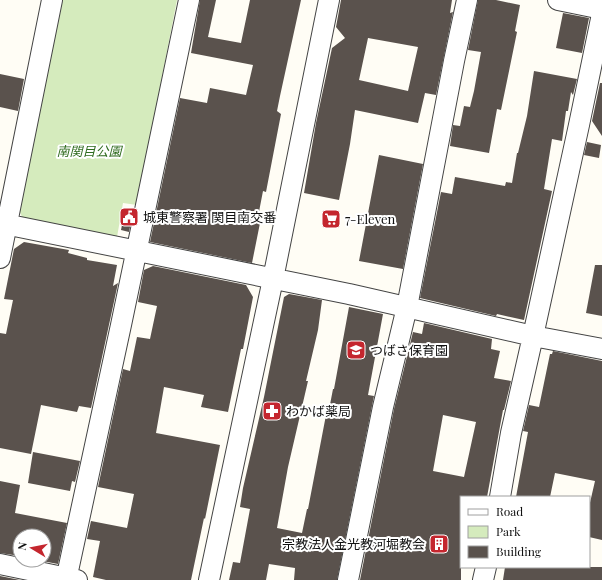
<svg xmlns="http://www.w3.org/2000/svg" width="602" height="580" font-family="'Playfair Display','Noto Sans JP',serif">
  <rect width="100%" height="100%" fill="#fffdf5"/>
  <path fill="#d5ebbd" d="M63,0H177L137,205L123,203L117,237L23,219L18,208Z"/>
  <path fill="#5a524d" fill-rule="evenodd" d="M200,0H216L208,37L241,43L250,0H301L280,96L277,111L281,114L266,192L263,191L257,222L260,223L252,263L150,242L180,98L207,103L210,88L246,95L253,65L191,53Z
    M341,0H452L450,13L453,12L436,95L425,93L418,123L355,110L350,144L339,200L304,193L316,123L332,48L345,38L336,27ZM368,38L418,47L408,91L359,80Z
    M478,0H496L520,5L515,31L517,32L501,110L497,109L489,153L450,146L453,125L460,126L464,106L470,107L474,91L481,52L468,50Z
    M563,13L589,18L582,53L556,48Z
    M534,71L577,79L573,95L571,92L568,111H566L562,141L552,139L544,189L552,191L524,320L497,314L496,316L420,298L441,192L452,194L455,177L505,186L506,182L512,183L517,153H518L527,116Z
    M0,74L24,79L18,111L0,107Z
    M600,83H602V136L592,121Z
    M587,142L601,145L599,158L584,155Z
    M379,155L423,164L403,269L359,261Z
    M125,210L133,212L129,232L121,230Z
    M24,242L69,250L68,253L87,258V260L117,265L113,286L118,283L91,408L79,406L77,412L41,405L31,454L0,448V333L6,334L13,300L4,299L14,249Z
    M595,265H602V316L586,313Z
    M153,266L246,285L253,297L243,349H241L228,412L201,407L204,395L164,387L156,433L220,445L205,519L204,518L191,580H106L93,577L100,541L87,539L91,521L127,528L134,494L98,487L123,369L130,371L137,337L150,339L157,306L138,302L144,270Z
    M289,294L322,300L318,330L306,381H308L288,467L277,528L302,533L307,509H308L326,415H328L333,389H334L349,307L383,314L368,395L374,396L337,580H294L295,568L269,564L266,580H229L233,562L240,563L250,509L240,507L243,488L264,397L284,297Z
    M424,323L492,339L491,349L500,351L494,378L511,381L504,410H503L487,497H461V580H360L394,409L413,332L422,334ZM443,415L476,422L464,477L433,471Z
    M553,351L602,361V540L589,537V507L595,481L555,473L550,497H516L528,432L523,431L529,405L539,407L550,354H552Z
    M33,452L80,461L75,482L72,481L70,491L28,483Z
    M0,481L20,485L15,513L67,523L58,564L37,560H44V536H20V556L0,553Z
    M505,567H602V580H503Z
    M0,576L20,580H0Z"/>
  <g fill="none" stroke-linecap="round" stroke-linejoin="round">
    <defs>
      <path id="street" d="M558,0L602,9
        M0,223L349,294L533,336L602,349
        M0,258L52,0
        M500,497L511,433L533,336L579,125L602,14
        M0,564L77,580
        M66,580L121,325L189,0
        M209,580L273,279L329,0
        M348,580L383,407L407,307L454,61L467,0
        M483,580L486,567"/>
    </defs>
    <use href="#street" stroke="#444" stroke-width="22"/>
    <use href="#street" stroke="#fff" stroke-width="20"/>
  </g>
  <defs>
    <symbol id="civic-square" viewBox="-11 -11 22 22"><rect x="-9" y="-9" width="18" height="18" rx="4" fill="#c4262e" stroke="#fff"/><path d="M-.6-6.5H3V-4.5H.6V-3L4-1V1h2V6H-6V1h2V-1L-.6-3ZM-1.2 2.5V6h2.4V2.5Z" fill="#fff"/></symbol>
    <symbol id="supermarket-square" viewBox="-11 -11 22 22"><rect x="-9" y="-9" width="18" height="18" rx="4" fill="#c4262e" stroke="#fff"/><path d="M-6-5.5h2.5l.6 2H6L4.5 2H-2.5L-4.4-4H-6ZM-1.5 3.2a1.3 1.3 0 1 0 .1 0ZM3 3.2a1.3 1.3 0 1 0 .1 0Z" fill="#fff"/></symbol>
    <symbol id="school-square" viewBox="-11 -11 22 22"><rect x="-9" y="-9" width="18" height="18" rx="4" fill="#c4262e" stroke="#fff"/><path d="M0-5L7-2L0 1L-7-2ZM-4 1L0 2.5L4 1V4Q0 6-4 4Z" fill="#fff"/></symbol>
    <symbol id="pharmacy-square" viewBox="-11 -11 22 22"><rect x="-9" y="-9" width="18" height="18" rx="4" fill="#c4262e" stroke="#fff"/><path d="M-2-6h4v4h4v4h-4v4h-4v-4h-4v-4h4Z" fill="#fff"/></symbol>
    <symbol id="building-square" viewBox="-11 -11 22 22"><rect x="-9" y="-9" width="18" height="18" rx="4" fill="#c4262e" stroke="#fff"/><path d="M-4-6H4V6H1V3H-1V6H-4ZM-2.5-4.3h1.7v1.8h-1.7ZM.8-4.3h1.7v1.8H.8ZM-2.5-1h1.7V.8h-1.7ZM.8-1h1.7V.8H.8Z" fill="#fff"/></symbol>
  </defs>
  <g fill-rule="evenodd">
    <use href="#civic-square" x="118" y="206" width="22" height="22"/>
    <use href="#supermarket-square" x="320" y="208" width="22" height="22"/>
    <use href="#school-square" x="345" y="339" width="22" height="22"/>
    <use href="#pharmacy-square" x="261" y="400" width="22" height="22"/>
    <use href="#building-square" x="428" y="533" width="22" height="22"/>
  </g>
  <g text-anchor="middle" stroke-width="4" stroke-linejoin="round" paint-order="stroke">
    <g font-size="13" font-style="italic" fill="#2f6b1f" stroke="#fff">
      <text x="89" y="156">南関目公園</text>
    </g>
    <g font-size="13" fill="#111" stroke="#fff" text-anchor="start">
      <text x="143" y="222">城東警察署 関目南交番</text>
      <text x="345" y="224">7-Eleven</text>
      <text x="370" y="355">つばさ保育園</text>
      <text x="286" y="416">わかば薬局</text>
      <text x="425" y="549" text-anchor="end">宗教法人金光教河堀教会</text>
    </g>
  </g>
  <rect x="460" y="496" width="130" height="72" fill="#ffffff" stroke="#a0a0a0"/>
  <rect x="468" y="509" width="20" height="6" fill="#ffffff" stroke="#a0a0a0"/>
  <text x="496" y="516" font-size="12" fill="#111111">Road</text>
  <rect x="468" y="526" width="20" height="12" fill="#d5ebbd" stroke="#a0a0a0"/>
  <text x="496" y="536" font-size="12" fill="#111111">Park</text>
  <rect x="468" y="546" width="20" height="12" fill="#5a524d" stroke="#a0a0a0"/>
  <text x="496" y="556" font-size="12" fill="#111111">Building</text>
  <g transform="translate(32 548) rotate(280)"><circle r="19" fill="#ffffff" stroke="#a0a0a0"/>
  <path d="M0-3L7 15L0 10L-7 15Z" fill="#c4262e"/>
  <text y="-6" font-size="11" font-weight="bold" text-anchor="middle" fill="#111111">N</text>
  </g>
</svg>
